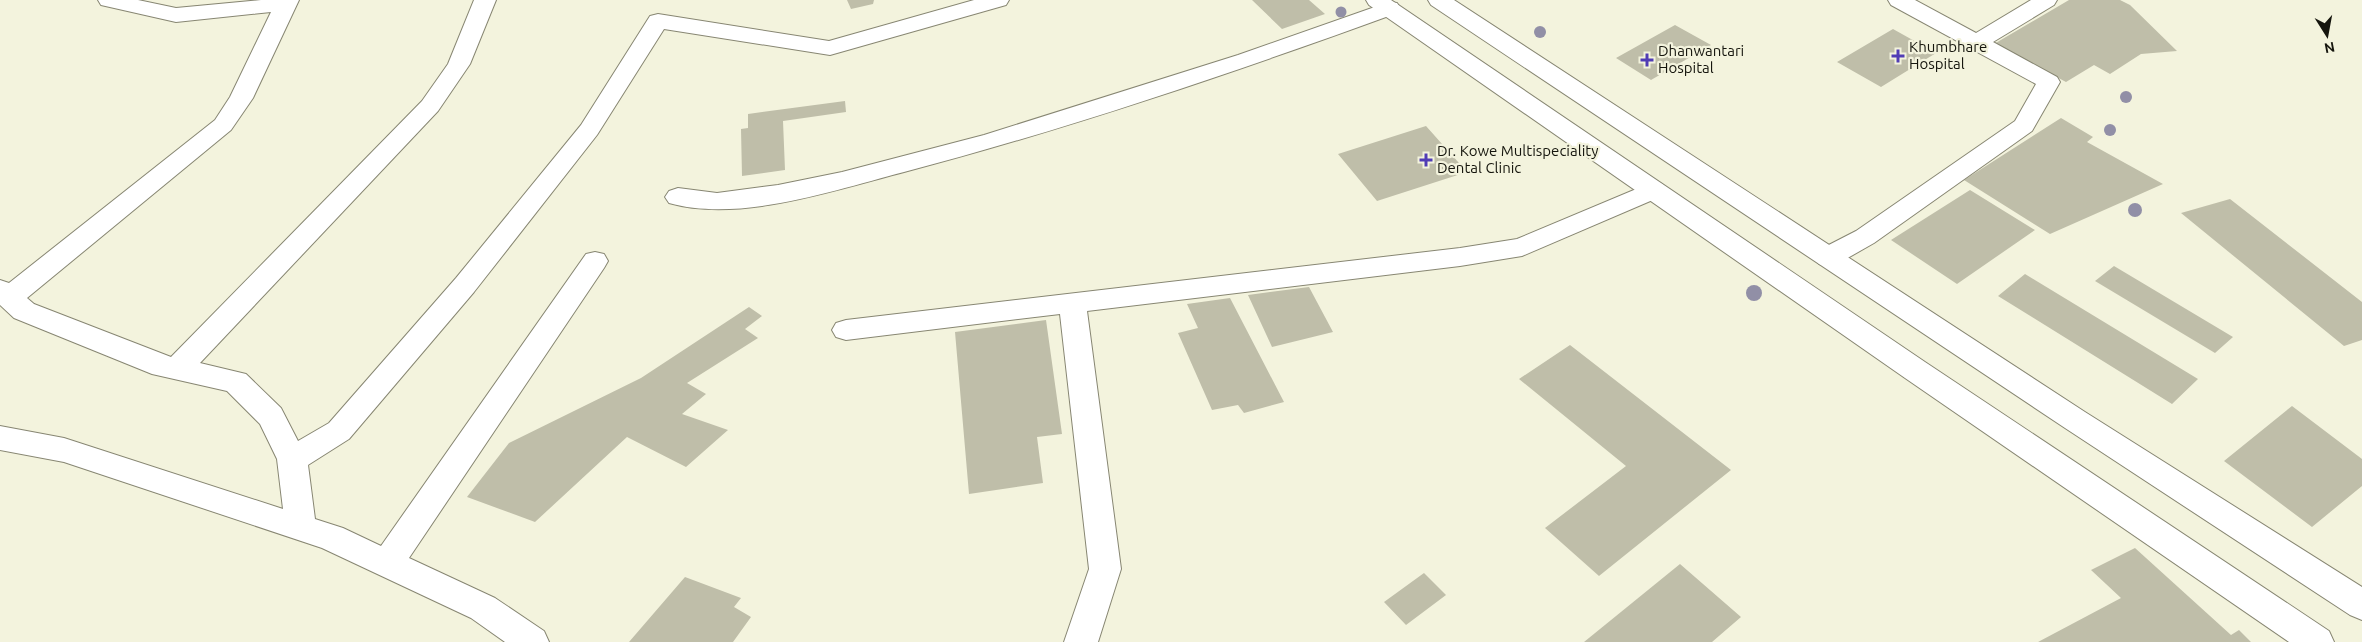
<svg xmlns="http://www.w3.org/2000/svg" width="2362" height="642" font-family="Ubuntu,sans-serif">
  <rect width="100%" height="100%" fill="#f3f3dd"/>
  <path fill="#bfbea9" d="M847,0H874L873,4L851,9Z
    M1252,0H1309L1325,14L1282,29Z
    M2069,0H2120L2130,5L2177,51L2141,54L2110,74L2094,65L2066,82L1994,44Z
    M1675,25L1711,45L1651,80L1616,58Z
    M1893,29L1936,53L1881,87L1837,62Z
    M845,101L846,112L783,121L785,170L742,176L741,129L748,128V114Z
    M2061,118L2093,137L2087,142L2163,184L2050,234L1964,180Z
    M1426,126L1467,172L1377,201L1338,154Z
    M1970,190L2035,230L1957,284L1891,240Z
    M2230,199L2362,302V340L2344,346L2181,213Z
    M2114,266L2233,337L2215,353L2095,281Z
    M2025,274L2198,379L2172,404L1998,296Z
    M1309,287L1333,332L1272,347L1248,295Z
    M1230,298L1284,402L1244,413L1238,405L1212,410L1178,333L1198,328L1187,304Z
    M749,307L762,316L745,329L758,338L687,383L706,394L682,414L728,430L686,467L627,437L535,522L467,497L509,443L641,378Z
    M1046,320L1062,434L1037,437L1043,483L969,494L955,332Z
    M1570,345L1731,470L1599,576L1545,528L1626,466L1519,379Z
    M2292,406L2362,459V486L2312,527L2224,461Z
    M2135,548L2231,635L2239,630L2251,642H2038L2121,598L2091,570Z
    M1680,564L1741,617L1712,642H1584Z
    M1424,573L1446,595L1406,625L1384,602Z
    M685,577L741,598L734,607L751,617L733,642H629Z"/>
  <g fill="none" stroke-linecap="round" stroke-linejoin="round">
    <defs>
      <path id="street" d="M98,0H138L176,8L261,0H299L253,98L231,130L27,298L34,304L171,357L422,101L448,64L474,0H496L470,64L438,111L200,363L246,374L281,408L298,441L329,423L456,278L581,125L650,16L658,14L829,41L974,0H1009L1006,5L830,55L664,29L597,135L474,292L349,439L308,465L315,519L343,528L381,546L586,254L595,252L604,254L608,261L604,268L409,558L495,598L544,631L549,642H505L471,618L322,548L64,462L0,450V426L64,438L283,509L277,459L260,424L227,391L152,374L14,318L0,305V280L9,283L215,120L230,97L271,12L176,22L101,5Z
        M1888,0H1915L1976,33L2031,0H2057L2054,5L1993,42L2057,77L2060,82L2032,131L1874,243L1837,264L1828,266L1819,264L1815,257L1819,250L1856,231L2015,121L2036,84L1891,5Z
        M1389,2L1397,3L1400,8L1397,13C1235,72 1071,128 904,172C835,190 739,223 669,203L665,197L669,191L678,188L717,193L778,185L842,172L984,135L1238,55Z
        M1653,182L1662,184L1666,190L1662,196L1522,256L1460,266L1087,311L1121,569L1098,642H1064L1089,569L1060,314L846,340L836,337L832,330L836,323L846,320L1460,248L1517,239Z"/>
      <path id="highway" d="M1366,0H1391L1925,362L2329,631L2334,642H2289L1905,378L1369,5Z
        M1428,0H1454L2085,412L2362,587V620L2350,615L2065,428L1431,5Z"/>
    </defs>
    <use href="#street" stroke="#878672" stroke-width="2"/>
    <use href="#highway" stroke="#878672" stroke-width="2"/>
    <use href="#street" fill="#fff" fill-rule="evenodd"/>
    <use href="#highway" fill="#fff" fill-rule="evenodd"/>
  </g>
  <g fill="#918fa6">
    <circle cx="1341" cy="12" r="5.5"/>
    <circle cx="1540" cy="32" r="6"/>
    <circle cx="2126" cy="97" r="6"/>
    <circle cx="2110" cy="130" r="6"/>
    <circle cx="2135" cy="210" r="7"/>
    <circle cx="1754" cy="293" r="8"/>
  </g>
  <g fill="#513db5" stroke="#f3f3dd" stroke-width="2">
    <path d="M1895.5 48.5h5v5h5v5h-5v5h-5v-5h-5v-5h5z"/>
    <path d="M1644.5 52.5h5v5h5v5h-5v5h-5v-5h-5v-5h5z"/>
    <path d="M1423.5 152.5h5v5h5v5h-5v5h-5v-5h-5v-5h5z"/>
  </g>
  <g text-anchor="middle" stroke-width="4.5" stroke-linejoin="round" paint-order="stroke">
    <g font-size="15" fill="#15150d" stroke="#f3f3dd" text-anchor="start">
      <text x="1909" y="52">Khumbhare<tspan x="1909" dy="17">Hospital</tspan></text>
      <text x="1658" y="56">Dhanwantari<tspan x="1658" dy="17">Hospital</tspan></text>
      <text x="1437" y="156">Dr. Kowe Multispeciality<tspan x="1437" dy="17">Dental Clinic</tspan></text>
    </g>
  </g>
  <g transform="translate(2327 35) rotate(169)" stroke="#f3f3dd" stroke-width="4" paint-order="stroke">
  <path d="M0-4L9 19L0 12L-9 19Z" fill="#15150d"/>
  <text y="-8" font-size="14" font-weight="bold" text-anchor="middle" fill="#15150d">N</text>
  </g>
</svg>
